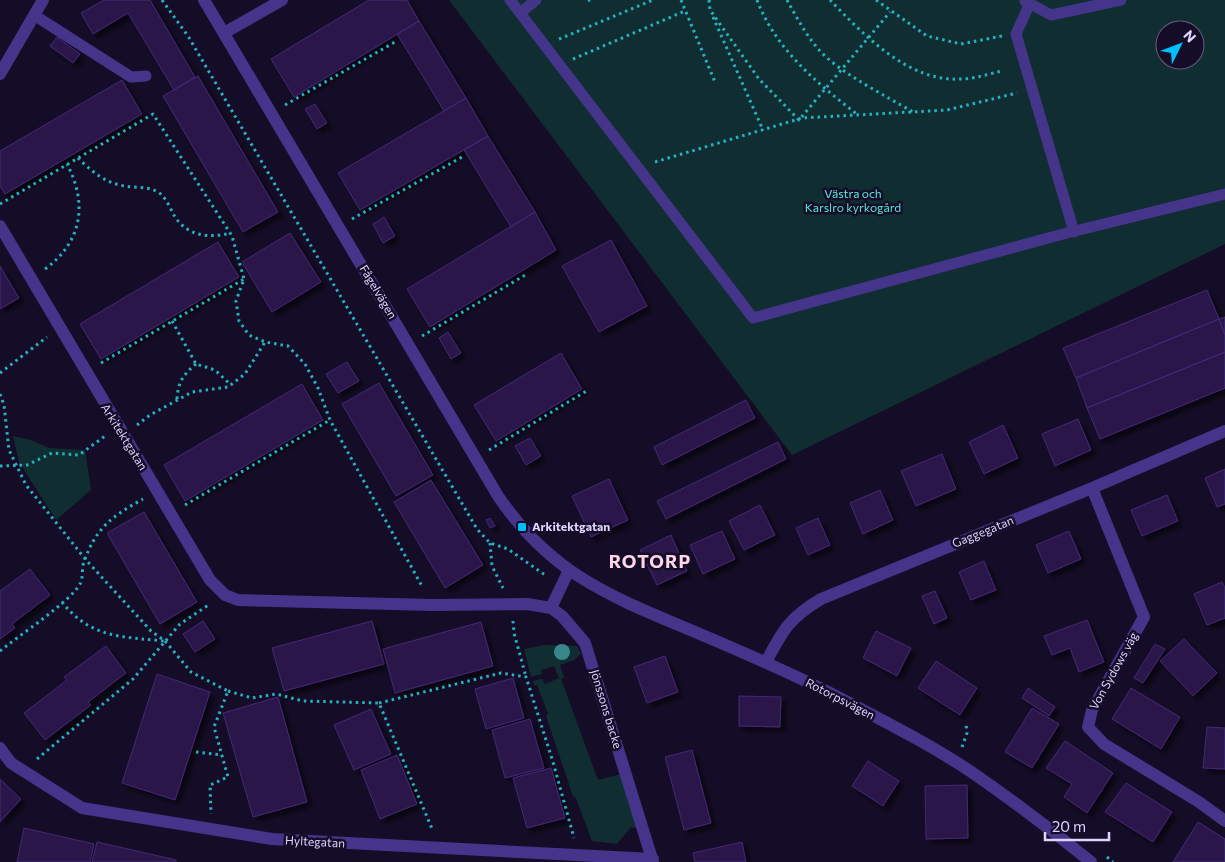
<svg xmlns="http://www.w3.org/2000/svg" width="1225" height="862" font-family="Commissioner,sans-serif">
  <defs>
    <filter id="shadow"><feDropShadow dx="4.5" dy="4.5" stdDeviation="2.5" flood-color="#0009"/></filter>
  </defs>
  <rect width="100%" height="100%" fill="#150d27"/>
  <path fill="#102e32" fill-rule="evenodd" d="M449,0H1225V244L792,455ZM1165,30H1195V60H1165Z
    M13,436L31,440L49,448L85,450L91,490L56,520L19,462Z
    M545,645L577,646L581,654L574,660L560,665L564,678L561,679L598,780L621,774L637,828L631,827L617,844L592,841L576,798L573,796L546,716L548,714L537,685H534L533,681L542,679L545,684L559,678L554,666L541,670L542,674L531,677L524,649Z"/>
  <path fill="#29184a" stroke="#442877" filter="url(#shadow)" d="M104,0H150L195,77L174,90L128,13L93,34L81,13Z
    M369,0H407L419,21L294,97L271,59Z
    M419,21L466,98L444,111L397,34Z
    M57,37L80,54L73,63L50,46Z
    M198,76L278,212L243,232L163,96Z
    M122,80L142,114L5,194L0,186V151Z
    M466,98L488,136L360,210L338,173Z
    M315,104L327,123L317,129L305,109Z
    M488,136L535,212L511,227L464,150Z
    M535,212L556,250L430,327L407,289Z
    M384,217L395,236L383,243L373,224Z
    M290,233L321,282L272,312L242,262Z
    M611,240L647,306L599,332L562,266Z
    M218,242L239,277L101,359L80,324Z
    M0,266L19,298L0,309Z
    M1207,290L1219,319L1076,378L1063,348Z
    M1225,317V335L1219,319Z
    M1219,319L1225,335V352L1087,408L1076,378Z
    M448,332L461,353L451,359L439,338Z
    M1225,352V388L1100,439L1087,408Z
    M561,353L582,389L496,441L474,405Z
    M347,362L359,381L338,393L326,374Z
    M379,383L433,475L396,496L342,404Z
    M302,384L323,420L185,501L164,465Z
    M746,400L755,418L662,465L654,447Z
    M1078,419L1091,450L1055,466L1042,434Z
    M1003,425L1018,458L984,474L969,442Z
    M530,438L541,456L526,465L515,446Z
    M778,442L786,459L666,519L657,501Z
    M942,454L956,489L916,506L901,471Z
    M1225,469V504L1217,507L1205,478Z
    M609,479L628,520L591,537L572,496Z
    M431,480L483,565L445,588L394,502Z
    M880,490L893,520L863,534L850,503Z
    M1167,495L1178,521L1142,536L1131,510Z
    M760,505L775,535L744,550L729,521Z
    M144,512L197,602L160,624L107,533Z
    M490,518L495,526L490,528L486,520Z
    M818,518L830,545L808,555L796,528Z
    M722,531L735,559L703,574L690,545Z
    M1069,531L1081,559L1048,573L1036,545Z
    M671,535L687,571L657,585L640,550Z
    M984,561L996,590L971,600L959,572Z
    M30,569L50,595L12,624L15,628L0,639V591Z
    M1222,582L1225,588V618L1207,625L1194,594Z
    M935,591L947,618L934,624L922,596Z
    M1087,620L1104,662L1079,672L1070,648L1052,655L1044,636Z
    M203,621L215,639L195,652L183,634Z
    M372,621L384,664L284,691L272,648Z
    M481,622L493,666L395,693L383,649Z
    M876,631L911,648L897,676L863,658Z
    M1184,639L1217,673L1193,696L1160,661Z
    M1155,644L1165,649L1143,683L1134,678Z
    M106,646L126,673L88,702L91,705L45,740L24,713L67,680L64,677Z
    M665,656L678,692L647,703L634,667Z
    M936,661L977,688L960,715L918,688Z
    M157,674L210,692L175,800L122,783Z
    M513,678L524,718L486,729L475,689Z
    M1028,688L1055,707L1049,716L1022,698Z
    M1131,688L1180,717L1161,749L1112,719Z
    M739,696L781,697L780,727L739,726Z
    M278,697L307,802L253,817L223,713Z
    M1032,708L1059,724L1032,768L1005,752Z
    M371,709L391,754L354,770L334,725Z
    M530,719L544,768L505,778L492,730Z
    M1207,727L1225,728V769L1203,768Z
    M1065,741L1113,773L1087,813L1064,797L1072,784L1046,768Z
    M692,750L711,823L684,830L665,757Z
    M397,755L417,804L380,819L361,770Z
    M868,761L899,781L883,806L852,786Z
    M551,768L565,818L527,828L513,778Z
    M0,779L21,799L0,822Z
    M1126,783L1172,812L1153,842L1105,812Z
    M967,785L968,838L926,839L925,786Z
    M1198,822L1225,839V862H1173Z
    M24,828L94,844L90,862H17Z
    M97,842L176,860V862H92Z
    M742,842L746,862H695L693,853Z"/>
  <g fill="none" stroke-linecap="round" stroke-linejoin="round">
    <path stroke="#25b3c1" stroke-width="3" stroke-dasharray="2.5 4" stroke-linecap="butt" d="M162,0L188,36L477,529L490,543L508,549L545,575
      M681,0L715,82
      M709,0L710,10L759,79L799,120L890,12
      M757,0C776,50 817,83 858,115
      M787,0C797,18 807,37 821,52C842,74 886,96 913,112
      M830,0C863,34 908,82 960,79C974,79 988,74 1002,71
      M876,0L927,36L961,44L1002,36
      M588,1L590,0
      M713,17L763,130
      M559,39L653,0
      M573,59L685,11
      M285,105L395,42
      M78,158C89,169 104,182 120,185C133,189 146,185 158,192C167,198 170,209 175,217C189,237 209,238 231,233
      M655,162L802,118L947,110L1017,93
      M0,204L153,114L232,236L244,279L236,301L239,321L249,335L265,342L288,346L305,364L318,388L330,420L423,588
      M352,219L462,157
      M45,269C82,242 88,204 67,164
      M172,321L196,364L215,370L231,385
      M422,336L527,274
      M101,363L244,279
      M0,373L47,337
      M0,394L4,405L9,450L26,485L86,560L151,631L165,641L191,672L228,691L214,727L228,777L210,785L211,814
      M177,399C178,382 183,375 196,364
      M137,425L150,415L192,392L228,387L245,374L265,342
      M489,450L588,390
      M0,466L27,465L52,453L79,455L105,436
      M185,505L330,420
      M490,543L492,566L503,588
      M62,602C90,638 123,637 164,641
      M513,621L514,633L526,677
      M0,651C17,637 71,601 80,584C83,579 82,571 83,565C95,528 111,517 143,499
      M228,691L252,698L276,694L303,701L379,703L433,831
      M379,703L501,673L526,677L553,762L574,838
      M962,747L967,733L966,724
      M196,752L222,755
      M37,759L133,679L180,624L210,604
      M1107,857L1113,862"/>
    <path stroke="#44348a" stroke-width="11" d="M510,0L520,13L536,0
      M1025,1L1051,15L1121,0
      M1030,3L1016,34L1074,232
      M520,13L753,318L1067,233L1225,194
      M34,15L131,77L146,76"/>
    <path stroke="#44348a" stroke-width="12" d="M204,0L498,496C553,577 615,598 700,634C747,654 793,674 838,697C882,720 929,744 970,771C1012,800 1052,830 1091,862
      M224,33L282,0
      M0,74L43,0
      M0,226L210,580L225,595L238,600L432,605L527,604L551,608
      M1092,488L1144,617L1092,710L1088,727L1104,744L1199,802L1225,821
      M569,570L551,608L562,616L585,643L653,862
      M766,662C783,630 789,618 821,599L1092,488L1225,431
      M0,748L11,763L82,808L272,839L653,859"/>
  </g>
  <circle fill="#388689" cx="562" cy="652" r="8"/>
  <rect fill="#00bffe" stroke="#150d27" stroke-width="2" x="517" y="522" width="10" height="10" rx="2.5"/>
  <g text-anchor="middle" stroke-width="5" stroke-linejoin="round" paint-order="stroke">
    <g font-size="12" fill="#55e9da" stroke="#150d27">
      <text x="853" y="198">Västra och<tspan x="853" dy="14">Karslro kyrkogård</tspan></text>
    </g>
    <g font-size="12" fill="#dfd3ff" stroke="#150d27">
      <text transform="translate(378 292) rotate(59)" y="4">Fågelvägen</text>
      <text transform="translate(124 437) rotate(58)" y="4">Arkitektgatan</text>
      <text transform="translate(983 532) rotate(-22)" y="4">Gaggegatan</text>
      <text transform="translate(1114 671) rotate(-61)" y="4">Von Sydows väg</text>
      <text transform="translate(840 699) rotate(27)" y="4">Rotorpsvägen</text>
      <text transform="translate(606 709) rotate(73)" y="4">Jönssons backe</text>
      <text transform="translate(315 842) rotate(3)" y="4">Hyltegatan</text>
    </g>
    <g font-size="12" font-weight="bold" fill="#dfd3ff" stroke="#150d27" text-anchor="start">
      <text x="532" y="531">Arkitektgatan</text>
    </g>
    <g font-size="18" font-weight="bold" letter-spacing="1" fill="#ffd5ea" stroke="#150d27">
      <text x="650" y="568">ROTORP</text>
    </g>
  </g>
  <g transform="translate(1180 45) rotate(48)"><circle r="24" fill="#150d27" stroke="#665c7d"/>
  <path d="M0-4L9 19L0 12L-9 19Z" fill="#00bffe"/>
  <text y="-8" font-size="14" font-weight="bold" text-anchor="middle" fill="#dfd3ff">N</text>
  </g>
  <path d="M1045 832v8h64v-8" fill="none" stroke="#dfd3ff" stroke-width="2.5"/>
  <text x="1052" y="832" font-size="15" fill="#dfd3ff" stroke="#150d27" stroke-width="4" paint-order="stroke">20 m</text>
</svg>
